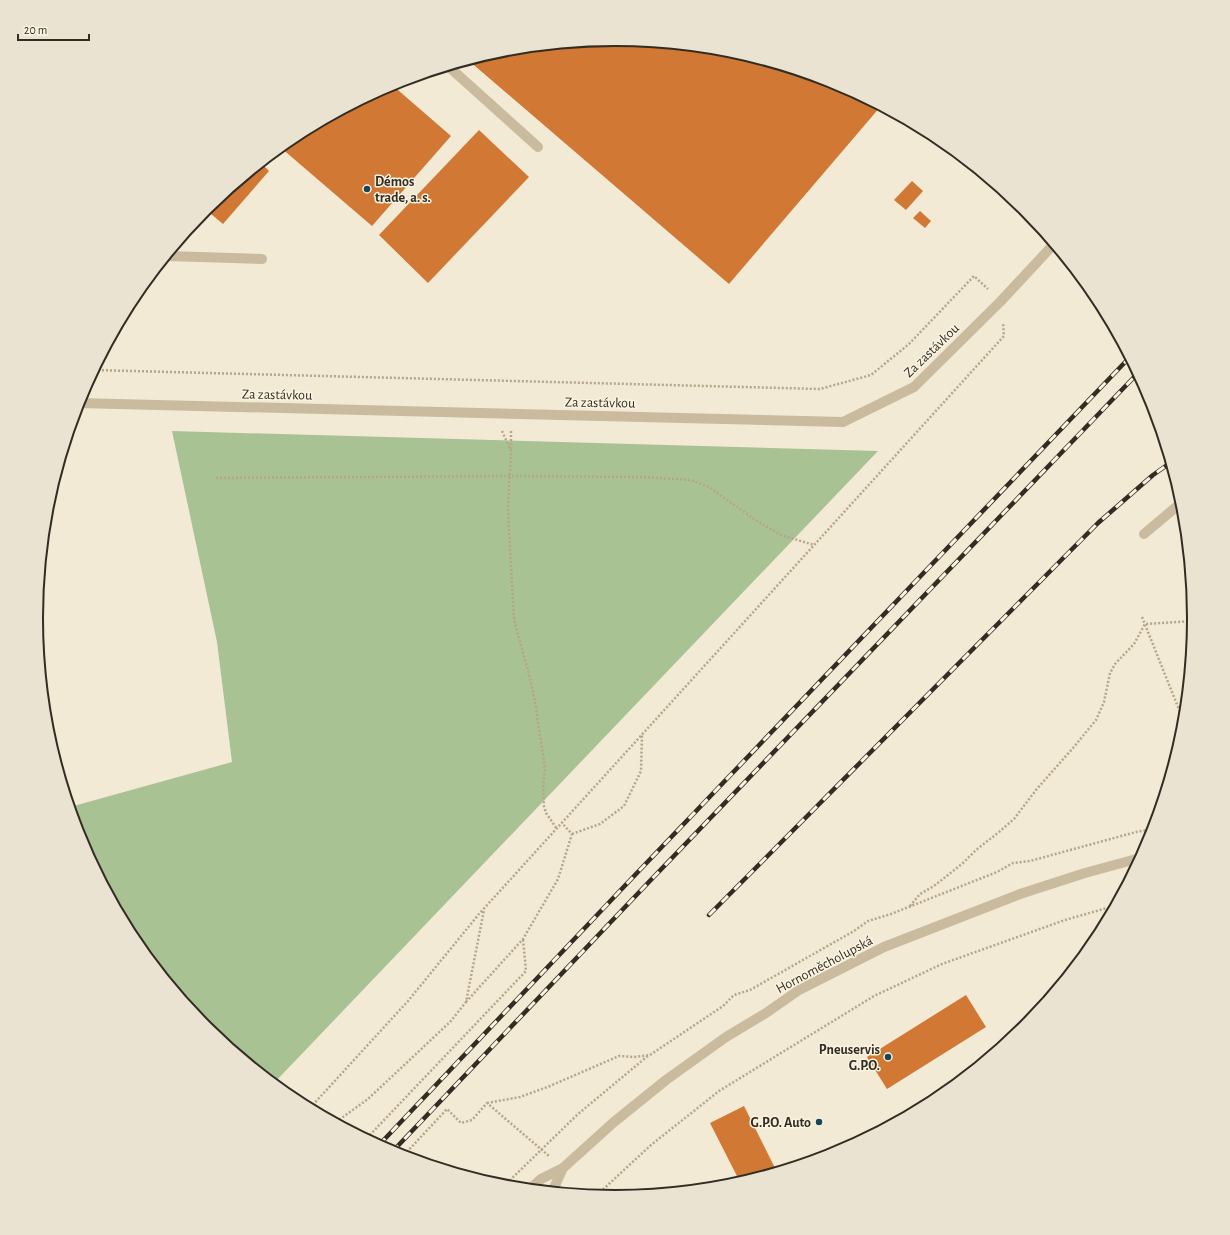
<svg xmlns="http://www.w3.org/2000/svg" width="1230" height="1235" font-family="'Alegreya Sans',sans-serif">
  <rect width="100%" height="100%" fill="#f2ead4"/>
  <path fill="#a9c293" d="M172,431L878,451L274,1083L205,1027L133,939L80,839L70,807L232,762L217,642Z"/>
  <path fill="#d07834" d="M615,39L728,50L837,83L881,106L729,284L468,60L502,50Z
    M391,84L451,136L372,226L280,147L294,136Z
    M479,130L529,177L428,283L379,235Z
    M261,163L269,171L223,224L205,209Z
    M912,181L923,191L906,210L894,200Z
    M920,211L931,221L925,228L913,218Z
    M966,995L986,1027L887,1089L867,1057Z
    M744,1106L776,1170L740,1182L710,1123Z"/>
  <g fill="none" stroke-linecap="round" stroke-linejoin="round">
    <path stroke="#b6a58a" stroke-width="2.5" stroke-dasharray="2 2" stroke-linecap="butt" d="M94,370L820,389L871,375L909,344L974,276L988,289
      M502,431L511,451L508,511L514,620L530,678L535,702L545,768L543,787L544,806L546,813L557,829
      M511,449V430
      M216,478L510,476L643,477L691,480L709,487L757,521L781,535L814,545
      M1142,617L1184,722
      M572,834L600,824L624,806L641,771L642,735
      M910,906L920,894L934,886L963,863L976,850L999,832L1014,819L1036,790L1073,748L1096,720L1104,702L1110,673L1115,664L1134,644L1145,624L1194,621
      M466,1002L523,939L558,879L572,834L562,823
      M487,1103L520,1097L550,1086L619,1056L634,1057L650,1055L723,1006L734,995L750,990L854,931L868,921L891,914L997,872L1013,863L1030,861L1136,832L1153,829
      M310,1108L408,1001L479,914L1004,336L1003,323
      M336,1122L368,1099L450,1022L466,1002L484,910
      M367,1138L526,971L523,939
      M404,1155L447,1109L461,1123L472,1120L487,1103L549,1156
      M504,1186L578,1114L649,1055
      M597,1195L651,1145L719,1091L874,996L942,964L1065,920L1114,906"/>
    <path stroke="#cabb9f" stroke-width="10" d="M448,66L538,147
      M167,256L262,259
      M1144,534L1182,502"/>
    <path stroke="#cabb9f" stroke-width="10" d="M78,403L843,422L914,387L1001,301L1054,244"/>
    <path stroke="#cabb9f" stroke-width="10" d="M531,1188L541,1179L563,1168L614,1122L666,1080L726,1037L766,1013L799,990L884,947L1020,894L1085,873L1140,858
      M553,1190L563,1168"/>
    <defs>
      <path id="rail" d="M709,915L1098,523L1153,475L1170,463
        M379,1145L635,875L1129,358
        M392,1152L646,885L1138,373"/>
    </defs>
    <use href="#rail" stroke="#332c23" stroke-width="4.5"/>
    <use href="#rail" stroke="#faf3e0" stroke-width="3" stroke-dasharray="9" stroke-linecap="butt"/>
  </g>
  <g fill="#174657" stroke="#faf3e0" stroke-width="1.5">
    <circle cx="367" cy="189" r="4"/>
    <circle cx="888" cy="1057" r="4"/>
    <circle cx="819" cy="1122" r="4"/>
  </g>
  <g text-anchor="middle" stroke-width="3" stroke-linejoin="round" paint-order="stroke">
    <g font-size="14" font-weight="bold" fill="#332c23" stroke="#faf3e0" text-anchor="end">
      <text x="375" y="186" text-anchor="start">Démos<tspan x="375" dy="16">trade, a. s.</tspan></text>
      <text x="880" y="1054">Pneuservis<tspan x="880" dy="16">G.P.O.</tspan></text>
      <text x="811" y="1127">G.P.O. Auto</text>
    </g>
    <g font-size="14" fill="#332c23" stroke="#faf3e0">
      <text transform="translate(931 350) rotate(-44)" y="5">Za zastávkou</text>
      <text transform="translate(277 394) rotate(1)" y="5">Za zastávkou</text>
      <text transform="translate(600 402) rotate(1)" y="5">Za zastávkou</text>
      <text transform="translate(824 964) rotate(-28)" y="5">Hornoměcholupská</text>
    </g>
  </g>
  <path d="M0 0H1230V1235H0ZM43 618a572 572 0 1 1 1144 0a572 572 0 1 1-1144 0Z" fill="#eae3d1" fill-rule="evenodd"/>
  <path fill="none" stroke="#332c23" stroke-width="2" d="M43 618a572 572 0 1 1 1144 0a572 572 0 1 1-1144 0Z"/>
  <path d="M18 34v6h71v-6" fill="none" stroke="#332c23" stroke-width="2"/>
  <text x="24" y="34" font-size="12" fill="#332c23" stroke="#faf3e0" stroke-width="3" paint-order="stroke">20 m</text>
</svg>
